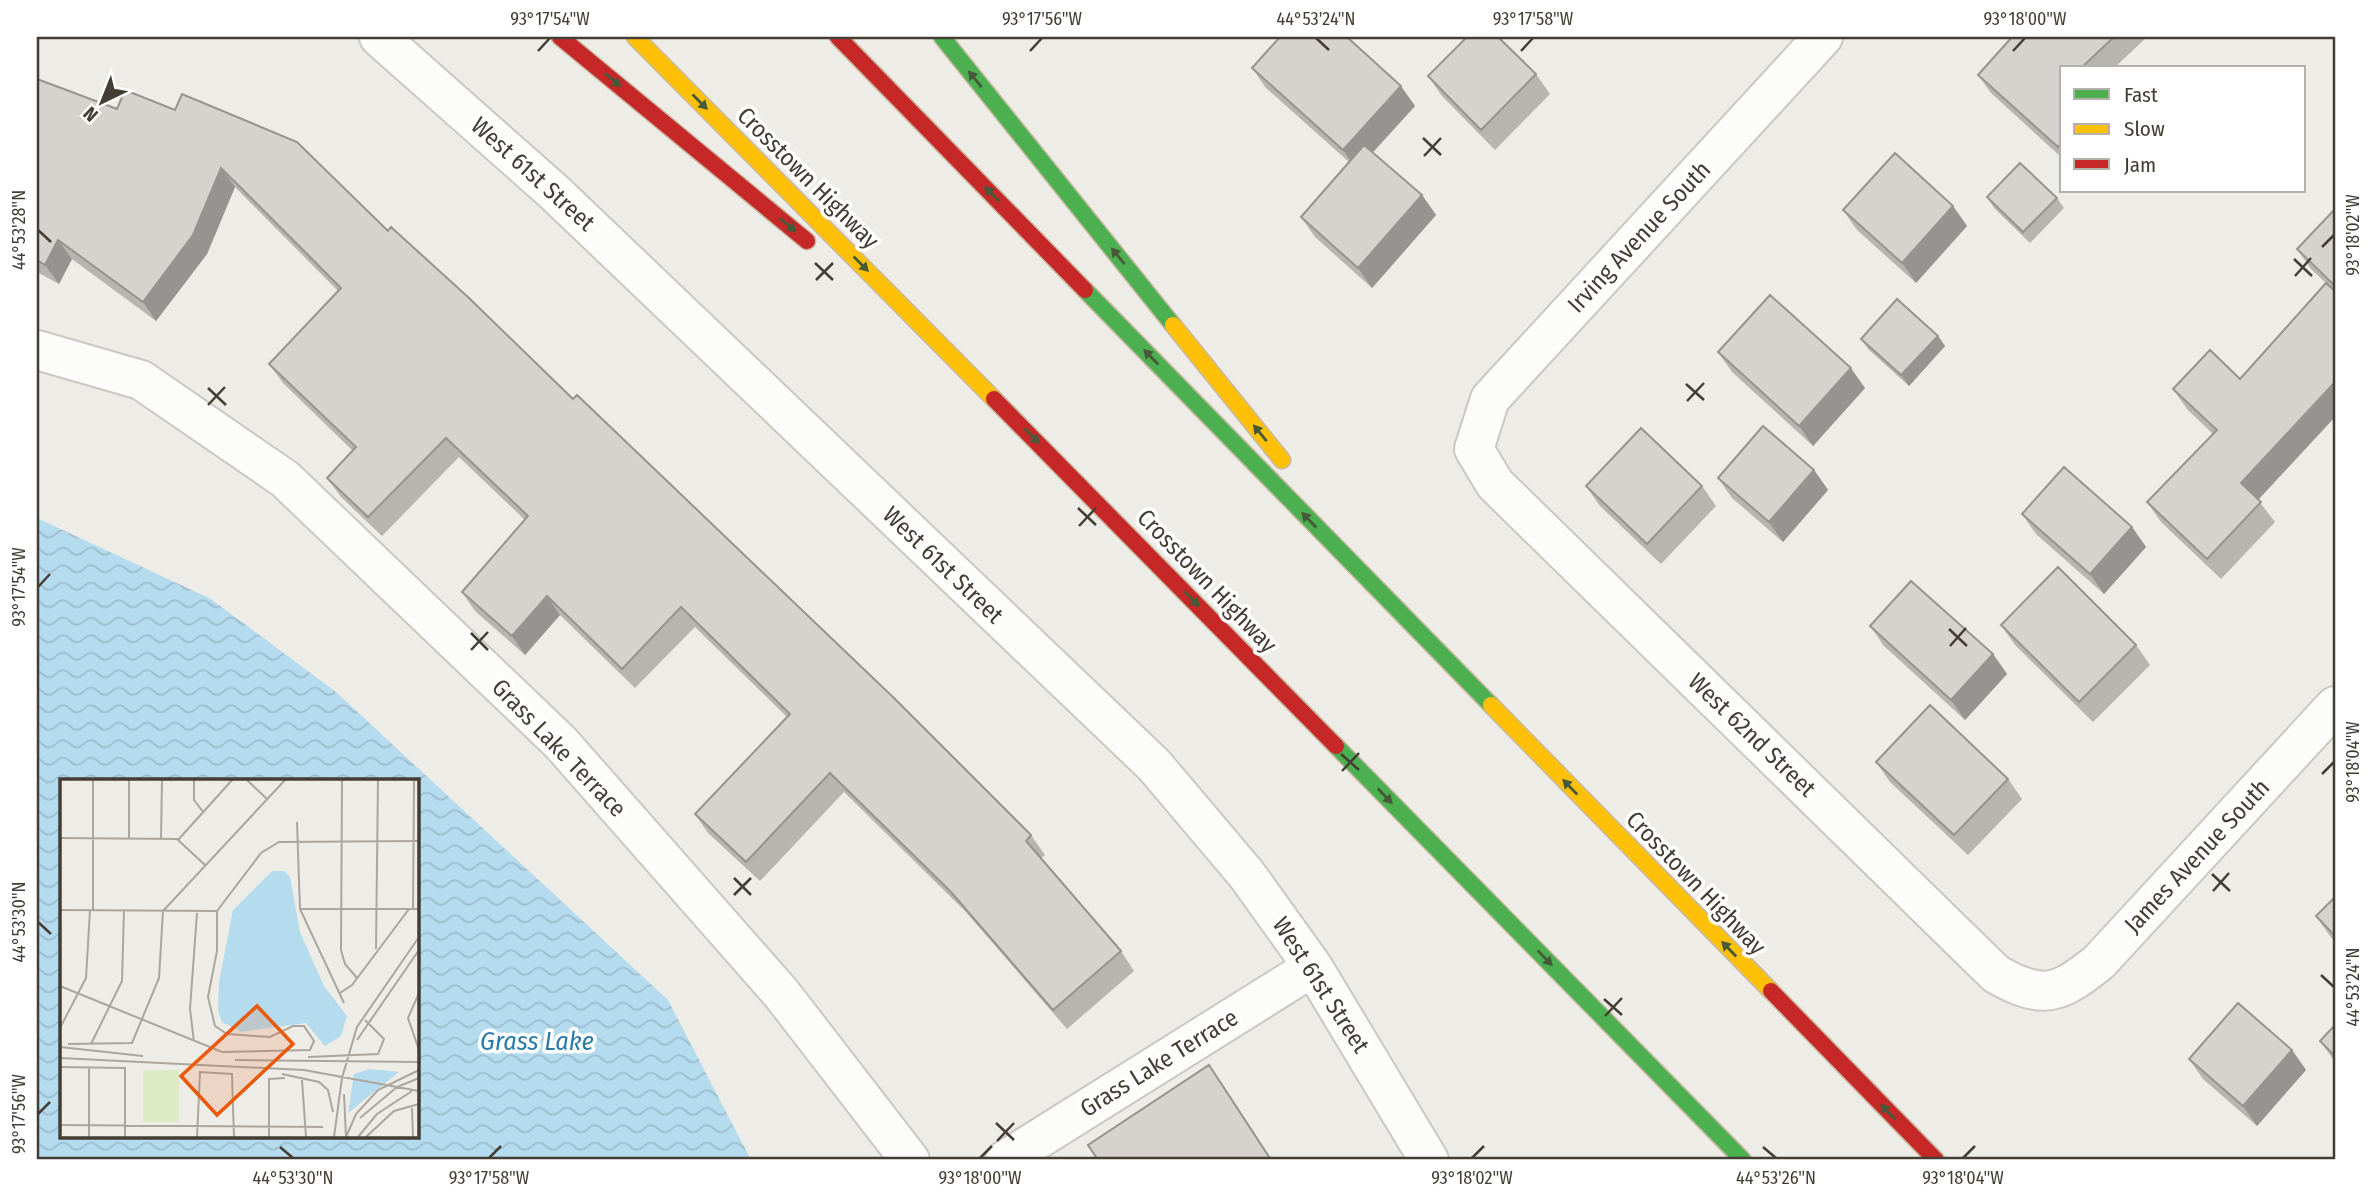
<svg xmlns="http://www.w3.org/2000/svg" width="2372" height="1197" font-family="'Fira Sans Condensed',sans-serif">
  <defs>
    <pattern id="water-waves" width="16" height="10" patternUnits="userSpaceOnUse" patternTransform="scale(1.75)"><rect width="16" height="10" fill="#b5dbee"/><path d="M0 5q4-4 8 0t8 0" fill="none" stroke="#9dbdcd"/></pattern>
  </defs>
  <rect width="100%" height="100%" fill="#eeece6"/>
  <path fill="url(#water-waves)" fill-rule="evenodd" d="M37,518L211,599L336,692L668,1000L751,1160H37ZM61,780H416V1136H61Z"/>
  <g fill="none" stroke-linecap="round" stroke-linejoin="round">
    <defs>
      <path id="street" d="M379,37L554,192L1154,765L1247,875L1313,967L1429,1160
        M1823,37L1490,399L1474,449L1495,484L1996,974C2043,1001 2059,994 2099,962L2335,706
        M37,350L141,380L285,479L561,743L781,993L910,1160
        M1005,1160L1313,967"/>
      <path id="fast" d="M942,37L1173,325
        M1085,290L1491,705
        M1336,746L1743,1160"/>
      <path id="slow" d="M635,37L994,399
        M1173,325L1282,460
        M1491,705L1771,991"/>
      <path id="jam" d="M560,37L807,241
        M838,37L1085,290
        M994,399L1336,746
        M1771,991L1936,1160"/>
    </defs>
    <use href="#street" stroke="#cbc8c3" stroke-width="42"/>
    <use href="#fast" stroke="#c8b8a1" stroke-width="19"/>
    <use href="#slow" stroke="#c8b8a1" stroke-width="19"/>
    <use href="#jam" stroke="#c8b8a1" stroke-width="19"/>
    <use href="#street" stroke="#fcfcfb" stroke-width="38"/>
    <use href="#fast" stroke="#4caf50" stroke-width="16"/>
    <use href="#slow" stroke="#ffc107" stroke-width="16"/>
    <use href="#jam" stroke="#c62828" stroke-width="16"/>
  </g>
  <path fill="#b8b5b1" d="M2012,37H2147L2114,68H2062V158L1991,93L1978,75Z
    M1252,68L1415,106L1372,152L1422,195L1436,215L1372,288L1315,237L1301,217L1349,162L1266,88Z
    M1536,74L1550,94L1495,150L1442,96L1428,76Z
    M37,79L388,231L573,399L1031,835L1045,855L1041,858L1121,951L1134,971L1067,1029L965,911L844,792L760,881L708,833L695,814L787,717L695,627L635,688L560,615L525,655L475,611L462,592L525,520L459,457L382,536L341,497L327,478L353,451L283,383L269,364L338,291L235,187L207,254L156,321L72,259L59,284L37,272Z
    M1987,197L2057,198L2064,208L2030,243L1994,208Z
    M1953,206L1967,226L1916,283L1857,230L1843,210Z
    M2335,209V417L2258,500L2275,522L2221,579L2161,522L2147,502L2213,434L2187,409L2173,389L2240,379L2326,283L2311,269L2297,249Z
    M1938,336L1945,346L1909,386L1868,349L1861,339Z
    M1718,352L1865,388L1813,446L1732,372Z
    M1814,470L1828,490L1783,542L1732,498L1718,478Z
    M1586,486H1702L1716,506L1661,564L1600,506Z
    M2022,514L2132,527L2146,547L2104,594L2036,534Z
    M2001,625L2136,645L2150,665L2093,722L2015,645Z
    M1870,626L1993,654L2007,674L1965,720L1884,646Z
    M1876,762L2008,779L2022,799L1968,855L1890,782Z
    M2335,897V942L2330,936L2316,916Z
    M2335,1025V1062L2320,1041Z
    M2292,1050L2306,1070L2257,1126L2203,1079L2189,1059Z"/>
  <path fill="#969490" d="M1401,86L1415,106L1357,170L1343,150Z
    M2062,142V154L2058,147Z
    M221,168L235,187L207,254L156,321L143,302Z
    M1422,195L1436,215L1372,288L1358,268Z
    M1953,206L1967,226L1916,283L1902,263Z
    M58,240L72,259L59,284L45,265Z
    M1938,336L1945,346L1909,386L1901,375Z
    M1851,368L1865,388L1813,446L1799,426Z
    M2335,382V417L2255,503L2241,483Z
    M1814,470L1828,490L1783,542L1769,522Z
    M2132,527L2146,547L2104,594L2090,574Z
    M547,596L560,615L525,655L512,636Z
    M1993,654L2007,674L1965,720L1951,700Z
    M2292,1050L2306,1070L2257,1126L2243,1106Z
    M1209,1065L1223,1085L1272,1160H1271Z"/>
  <path fill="#d6d3ce" stroke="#969490" stroke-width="2" d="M1280,37H1347L1401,86L1343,150L1252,68Z
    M1467,37H1498L1536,74L1481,130L1428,76Z
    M2012,37H2114L2081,68H2062V142L2058,147L1978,75Z
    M37,79L117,109L125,90L175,110L182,94L297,142L388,231L391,227L469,298L573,399L577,395L895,699L1031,835L1026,841L1121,951L1053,1010L951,892L830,773L746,862L695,814L790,714L681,607L622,669L547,596L512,636L462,592L528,516L446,438L368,517L327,478L356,447L269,364L341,288L221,168L193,235L143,302L58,240L45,265L37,260Z
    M1364,145L1422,195L1358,268L1301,217Z
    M1895,153L1953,206L1902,263L1843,210Z
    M2020,163L2057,198L2023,232L1987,197Z
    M2335,209V286L2297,249Z
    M2326,283L2335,291V382L2241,483L2261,502L2207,559L2147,502L2217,430L2173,389L2210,350L2240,379Z
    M1770,295L1851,368L1799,426L1718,352Z
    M1897,299L1938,336L1901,375L1861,339Z
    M1763,426L1814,470L1769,522L1718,478Z
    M1641,428L1702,486L1647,544L1586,486Z
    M2064,467L2132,527L2090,574L2022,514Z
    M2058,567L2136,645L2079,702L2001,625Z
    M1911,581L1993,654L1951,700L1870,626Z
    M1930,705L2008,779L1954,835L1876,762Z
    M2335,897V936L2316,916Z
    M2238,1003L2292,1050L2243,1106L2189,1059Z
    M2335,1025V1056L2320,1041Z
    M1209,1065L1271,1160H1098L1088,1145Z"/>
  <defs><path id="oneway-solid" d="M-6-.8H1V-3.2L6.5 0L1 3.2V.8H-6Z" transform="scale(1.75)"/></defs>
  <g fill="#465a3a">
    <use href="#oneway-solid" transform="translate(975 79) rotate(-129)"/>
    <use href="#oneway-solid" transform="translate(613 80) rotate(40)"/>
    <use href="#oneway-solid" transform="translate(700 102) rotate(45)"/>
    <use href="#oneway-solid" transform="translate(992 194) rotate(-134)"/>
    <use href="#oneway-solid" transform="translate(788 225) rotate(40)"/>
    <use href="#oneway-solid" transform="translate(1118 256) rotate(-129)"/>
    <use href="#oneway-solid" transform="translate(861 264) rotate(45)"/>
    <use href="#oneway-solid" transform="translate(1151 357) rotate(-134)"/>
    <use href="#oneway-solid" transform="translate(1260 433) rotate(-129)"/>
    <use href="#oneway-solid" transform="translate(1032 436) rotate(46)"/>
    <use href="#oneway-solid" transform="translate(1309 520) rotate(-134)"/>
    <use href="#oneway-solid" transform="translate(1192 599) rotate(46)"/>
    <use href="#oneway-solid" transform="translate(1570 787) rotate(-134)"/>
    <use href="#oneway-solid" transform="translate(1385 796) rotate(46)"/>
    <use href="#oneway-solid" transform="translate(1729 949) rotate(-134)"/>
    <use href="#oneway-solid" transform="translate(1545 958) rotate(46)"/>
    <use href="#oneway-solid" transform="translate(1888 1112) rotate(-134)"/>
  </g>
  <path fill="none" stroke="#443d33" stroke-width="2.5" d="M1316,38L1329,50M538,51L550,38M1030,51L1042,38M1521,51L1533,38M2013,51L2025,38M1423,138L1441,155M1424,156L1441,138M38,230L51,242M2322,247L2334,235M2294,259L2312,276M815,263L833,280M2295,276L2311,258M816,280L833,263M1686,384L1704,400M208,388L226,405M1687,401L1704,383M208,405L225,387M1078,508L1096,525M1079,526L1096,508M38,587L50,574M1949,629L1967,646M471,633L488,650M1950,646L1966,628M471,650L488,632M1341,754L1359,770M1342,771L1359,753M2322,774L2334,762M2212,874L2230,891M734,878L751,895M2213,891L2229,873M734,895L751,878M38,922L51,934M2321,975L2334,987M1604,999L1622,1015M1605,1016L1622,998M38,1114L50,1102M996,1123L1014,1140M997,1141L1014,1123M280,1147L293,1158M1763,1147L1776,1158M489,1158L501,1146M980,1158L992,1146M1472,1158L1484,1146M1963,1158L1975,1146"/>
  <g text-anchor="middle" stroke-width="7" stroke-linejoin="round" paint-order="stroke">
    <g font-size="24" fill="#443d33" stroke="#fff">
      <text transform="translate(533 174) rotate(42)" y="8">West 61st Street</text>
      <text transform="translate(808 178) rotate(45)" y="8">Crosstown Highway</text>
      <text transform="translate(1639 237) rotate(-47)" y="8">Irving Avenue South</text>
      <text transform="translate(943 565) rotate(44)" y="8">West 61st Street</text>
      <text transform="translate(1207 581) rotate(46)" y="8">Crosstown Highway</text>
      <text transform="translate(1752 735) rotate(44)" y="8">West 62nd Street</text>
      <text transform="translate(559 748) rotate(46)" y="8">Grass Lake Terrace</text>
      <text transform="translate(2197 856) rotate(-47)" y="8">James Avenue South</text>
      <text transform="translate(1696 883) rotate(46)" y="8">Crosstown Highway</text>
      <text transform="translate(1321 985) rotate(57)" y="8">West 61st Street</text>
      <text transform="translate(1159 1063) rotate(-32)" y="8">Grass Lake Terrace</text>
    </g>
    <g font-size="26" font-style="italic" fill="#297bab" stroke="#fff">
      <text x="537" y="1050">Grass Lake</text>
    </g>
  </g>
  <g transform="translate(60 779)">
    <rect width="359" height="359" fill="#eeece6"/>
    <path d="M83,291H119V343H83Z" fill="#deeac5"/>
    <path d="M212,92H224L230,98L240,153L264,207L287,237L281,257L265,267L246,244L182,253L162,243L158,232L159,203L173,131ZM310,290L339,293L288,334L294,295Z" fill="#b5dbee"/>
    <path fill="none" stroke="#aaa69e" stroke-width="2" d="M33,0V131M69,0V60M134,0V21L144,34M186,0L207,20M282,0L281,171L285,185L297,199M237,43L240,130L284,224M0,59L117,60L145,86M101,60L102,0M118,61L173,0M240,130H359M353,130L354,0M0,131L157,132M103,132L226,0M316,170L318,0M0,207L162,273L250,271L254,262L244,247H233L210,258L167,255L155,247L148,218L157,172V132L201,74L219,63L359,62M280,214L292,206L349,130M359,214L348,239L359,271M0,249L26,199L30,131M297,261L359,171M134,263L130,230L137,134M8,265L72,264L99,199L103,132M31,265L62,202L64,131M0,268L83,277M248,278L318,275L324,260L305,241M0,279L244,291L359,312M175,281L359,283M0,288L65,289V358M222,295L259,303L268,311L273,333M242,301L246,358M284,315L286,358M352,329L353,358M300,339L337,308L359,299M0,346L263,348M29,358V288M137,358L140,293L172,295L174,358M209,358V300L225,299M274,358L282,299L297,248L359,158M286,358L296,335L318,311L359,291M298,358L317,335L352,312M306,358L334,332L359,325"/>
    <path fill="#e8590c" fill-opacity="0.15" stroke="#e8590c" stroke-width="3.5" d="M197,227L233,265L157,336L121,297Z"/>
    <rect width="359" height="359" fill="none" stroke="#443d33" stroke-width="3.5"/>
  </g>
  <rect width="2372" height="1197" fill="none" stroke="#ffffff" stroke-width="77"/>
  <rect x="2060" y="66" width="245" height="126" fill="#ffffff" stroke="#b4b1ad" stroke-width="2"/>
  <rect x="2074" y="89" width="35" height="10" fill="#4caf50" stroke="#b4b1ad" stroke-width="2"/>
  <text x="2124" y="102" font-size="21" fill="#443d33">Fast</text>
  <rect x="2074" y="124" width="35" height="10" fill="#ffc107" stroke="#b4b1ad" stroke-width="2"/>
  <text x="2124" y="136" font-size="21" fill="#443d33">Slow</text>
  <rect x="2074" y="159" width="35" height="10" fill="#c62828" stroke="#b4b1ad" stroke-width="2"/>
  <text x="2124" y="172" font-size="21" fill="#443d33">Jam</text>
  <g transform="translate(102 102) rotate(223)" stroke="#ffffff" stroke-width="5" paint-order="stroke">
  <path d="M0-5L12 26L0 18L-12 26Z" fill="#443d33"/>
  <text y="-10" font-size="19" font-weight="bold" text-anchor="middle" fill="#443d33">N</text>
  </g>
  <rect x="38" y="38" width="2296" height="1120" fill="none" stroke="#443d33" stroke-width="2.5"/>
  <g font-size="18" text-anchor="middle" fill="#443d33">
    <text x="550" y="25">93°17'54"W</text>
    <text x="1042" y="25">93°17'56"W</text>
    <text x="1316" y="25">44°53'24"N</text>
    <text x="1533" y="25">93°17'58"W</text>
    <text x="2025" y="25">93°18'00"W</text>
    <text transform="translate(19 230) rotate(-90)" y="6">44°53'28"N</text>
    <text transform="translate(2353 235) rotate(-90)" y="6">93°18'02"W</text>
    <text transform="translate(19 587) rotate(-90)" y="6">93°17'54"W</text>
    <text transform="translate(2353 762) rotate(-90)" y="6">93°18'04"W</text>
    <text transform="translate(19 922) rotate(-90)" y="6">44°53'30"N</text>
    <text transform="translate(2353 987) rotate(-90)" y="6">44°53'24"N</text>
    <text transform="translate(19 1114) rotate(-90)" y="6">93°17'56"W</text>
    <text x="293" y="1184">44°53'30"N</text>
    <text x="489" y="1184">93°17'58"W</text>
    <text x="980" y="1184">93°18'00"W</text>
    <text x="1472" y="1184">93°18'02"W</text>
    <text x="1776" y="1184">44°53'26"N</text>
    <text x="1963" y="1184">93°18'04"W</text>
  </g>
</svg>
